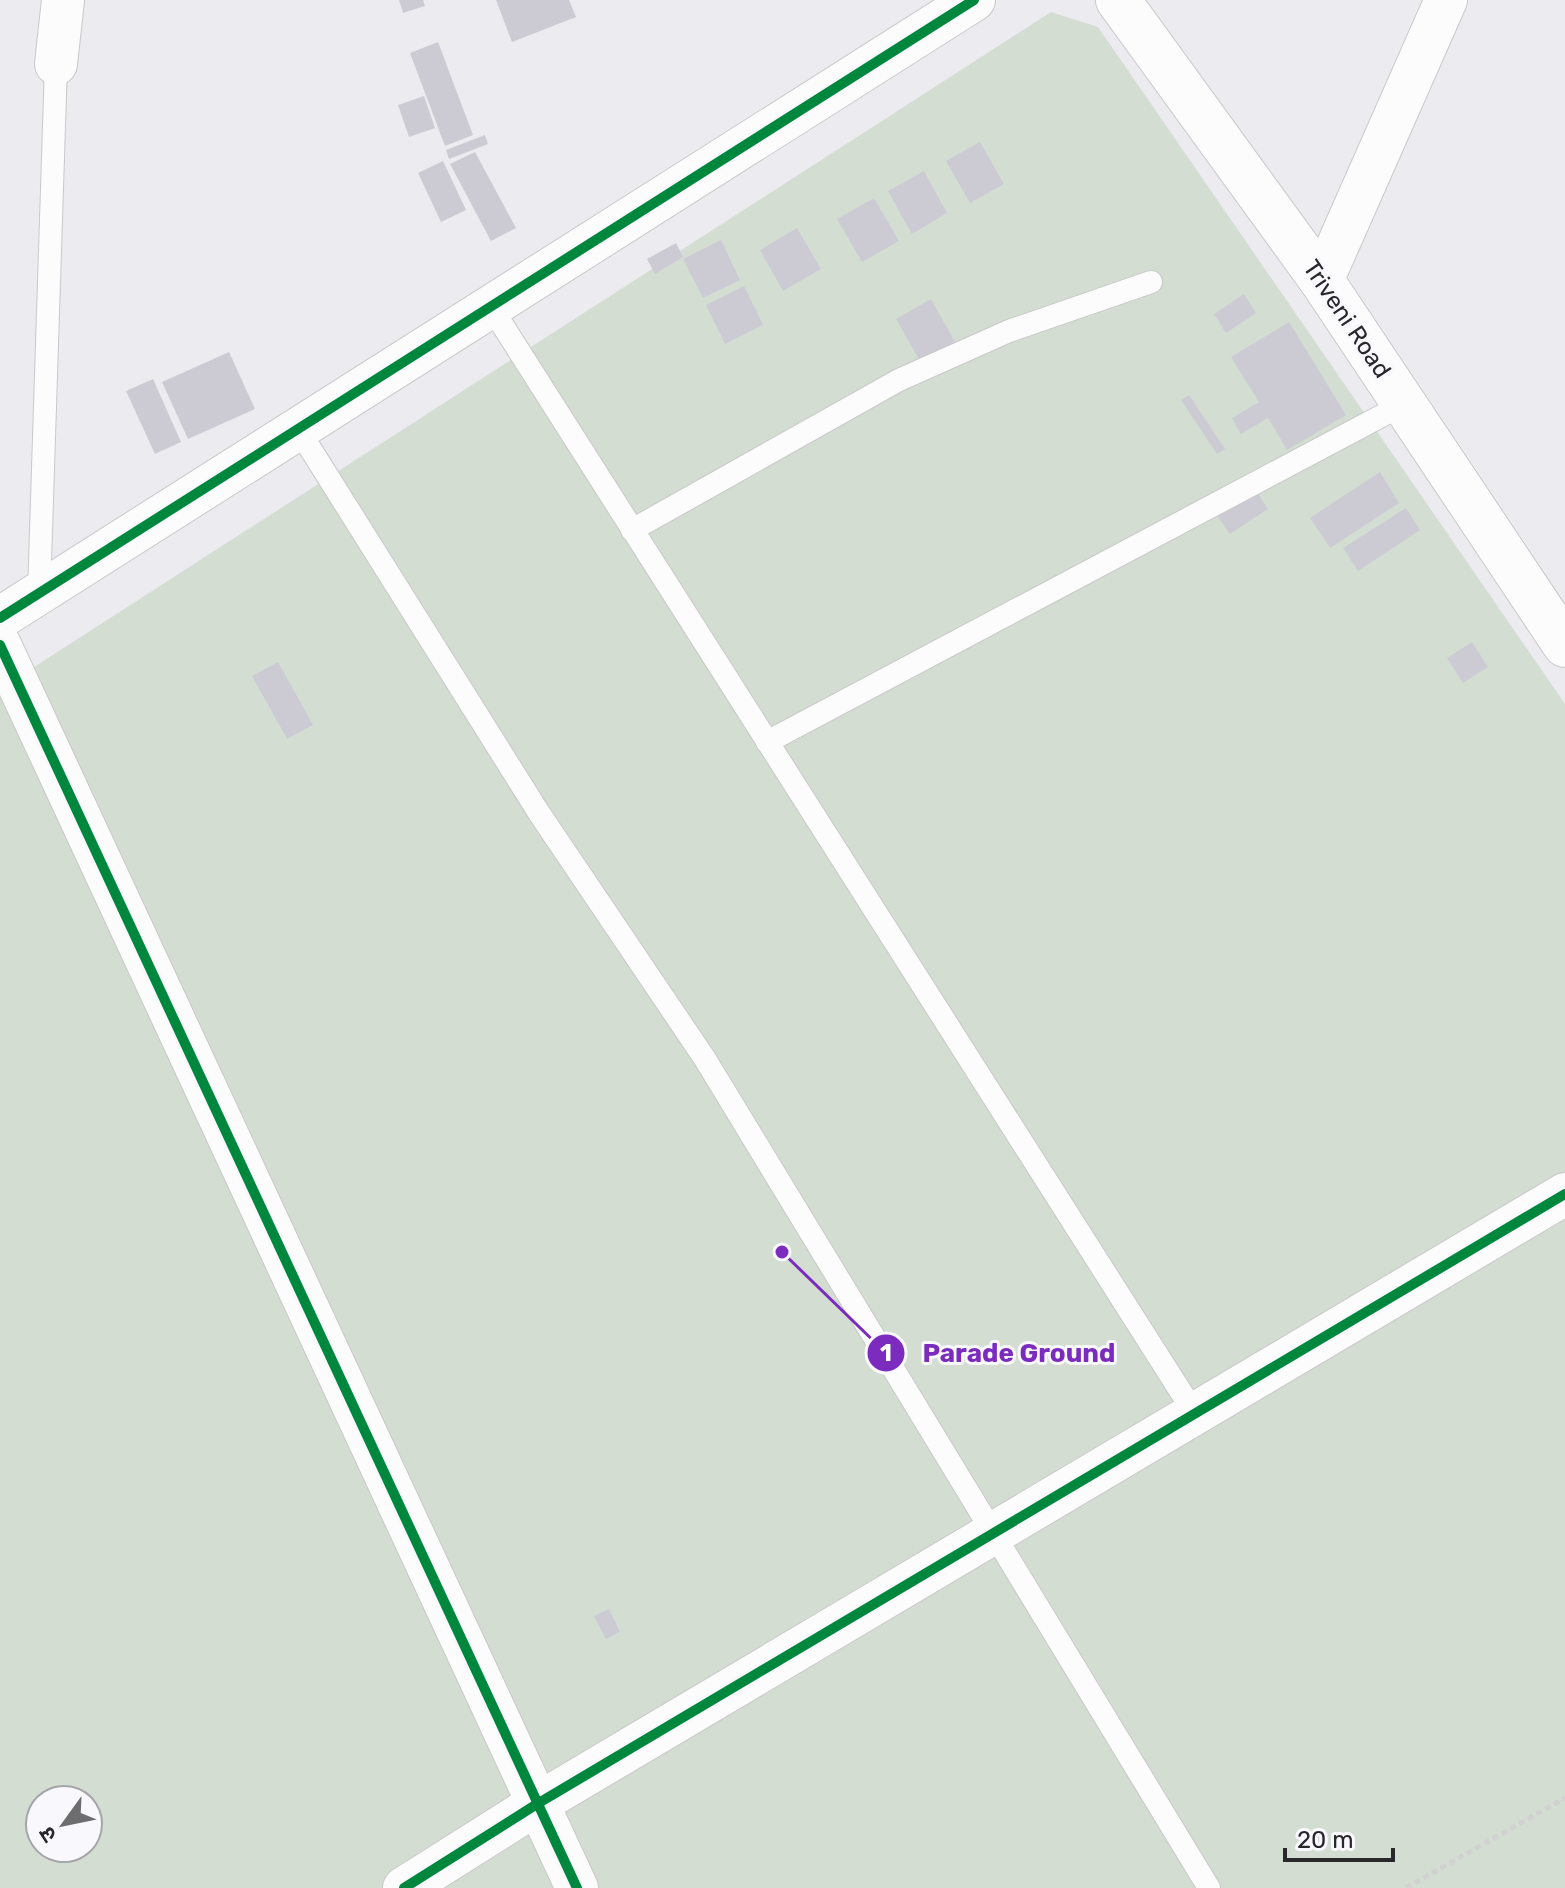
<svg xmlns="http://www.w3.org/2000/svg" width="1565" height="1888" font-family="Rubik,'Noto Sans Devanagari',sans-serif">
  <rect width="100%" height="100%" fill="#ecebef"/>
  <path fill="#d4ddd2" fill-rule="evenodd" d="M1051,12L1098,27L1565,704V1888H0V689ZM40,1800H88V1848H40Z"/>
  <path fill="#cccbd3" d="M399,0H423L425,6L403,13Z
    M496,0H569L576,17L512,42Z
    M438,42L473,135L445,146L410,53Z
    M424,96L435,128L409,137L398,105Z
    M485,135L488,144L449,159L446,150Z
    M980,142L1004,184L970,203L946,161Z
    M475,152L516,228L491,241L450,164Z
    M443,161L466,210L441,222L418,173Z
    M924,171L947,213L912,234L888,191Z
    M874,198L899,241L862,262L837,219Z
    M797,228L821,269L783,291L760,250Z
    M721,240L740,280L703,298L683,259Z
    M676,243L683,257L655,274L647,259Z
    M744,286L763,325L725,344L706,305Z
    M1244,294L1256,313L1226,333L1214,314Z
    M931,299L955,342L920,361L896,319Z
    M1289,322L1346,415L1287,450L1268,418L1241,434L1232,418L1259,402L1231,357Z
    M229,352L255,409L188,439L162,382Z
    M153,379L181,442L155,454L126,391Z
    M1189,395L1225,449L1217,454L1181,400Z
    M1380,472L1399,503L1330,548L1310,518Z
    M1253,486L1268,509L1230,534L1214,511Z
    M1406,508L1420,530L1358,571L1343,548Z
    M1472,642L1488,667L1463,683L1447,658Z
    M278,662L313,725L287,739L252,676Z
    M609,1609L620,1632L606,1639L594,1616Z"/>
  <g fill="none" stroke-linecap="round" stroke-linejoin="round">
    <defs>
      <path id="service" d="M491,307L1195,1414
        M298,429L539,813L705,1059L1209,1888
        M632,530L899,380L1009,331L1151,282
        M39,593L56,64
        M767,742L1404,404"/>
      <path id="minor" d="M56,64L63,0
        M1322,281L1446,0
        M0,618L974,0
        M0,645L577,1888
        M404,1888L537,1804L1565,1194"/>
      <path id="secondary" d="M1118,0L1322,281L1565,645"/>
    </defs>
    <use href="#service" stroke="#c9c8ca" stroke-width="24"/>
    <use href="#minor" stroke="#c9c8ca" stroke-width="44"/>
    <use href="#secondary" stroke="#c9c8ca" stroke-width="46"/>
    <path stroke="#d1d1d2" stroke-width="5" stroke-dasharray="6 4" stroke-linecap="butt" d="M1406,1888L1565,1798"/>
    <use href="#service" stroke="#fcfcfd" stroke-width="22"/>
    <use href="#minor" stroke="#fcfcfd" stroke-width="42"/>
    <use href="#secondary" stroke="#fcfcfd" stroke-width="44"/>
    <defs>
      <path id="cycleway" d="M0,618L974,0
        M0,645L577,1888
        M404,1888L537,1804L1565,1194"/>
    </defs>
    <use href="#cycleway" stroke="#f8f8fd" stroke-width="15"/>
    <use href="#cycleway" stroke="#00873e" stroke-width="10"/>
  </g>
  <g text-anchor="middle" stroke-width="6" stroke-linejoin="round" paint-order="stroke">
    <g font-size="24" fill="#28282a" stroke="#f8f8fd">
      <text transform="translate(1347 319) rotate(56)" y="8">Triveni Road</text>
    </g>
  </g>
  <path fill="none" stroke="#7b2cbf" stroke-width="3" d="M782 1252L886 1353"/>
  <g fill="#7b2cbf" stroke="#f8f8fd" stroke-width="3">
    <circle cx="782" cy="1252" r="8"/>
    <circle cx="886" cy="1353" r="20"/>
  </g>
  <g font-size="24" text-anchor="middle" font-weight="bold" fill="#fff">
    <text x="886" y="1361">1</text>
  </g>
  <g font-size="26" text-anchor="middle" font-weight="bold" fill="#7b2cbf" stroke="#f8f8fd" stroke-width="6" stroke-linejoin="round" paint-order="stroke">
    <text x="1019" y="1362">Parade Ground</text>
  </g>
  <g transform="translate(64 1824) rotate(237)"><circle r="38" fill="#f8f8fd" stroke="#a5a5a9" stroke-width="2"/>
  <path d="M0-6L14 30L0 20L-14 30Z" fill="#6d6c6f"/>
  <text y="-12" font-size="22" font-weight="bold" text-anchor="middle" fill="#28282a">उ</text>
  </g>
  <path d="M1285 1848v12h108v-12" fill="none" stroke="#28282a" stroke-width="4"/>
  <text x="1297" y="1848" font-size="24" fill="#28282a" stroke="#f8f8fd" stroke-width="6" paint-order="stroke">20 m</text>
</svg>
